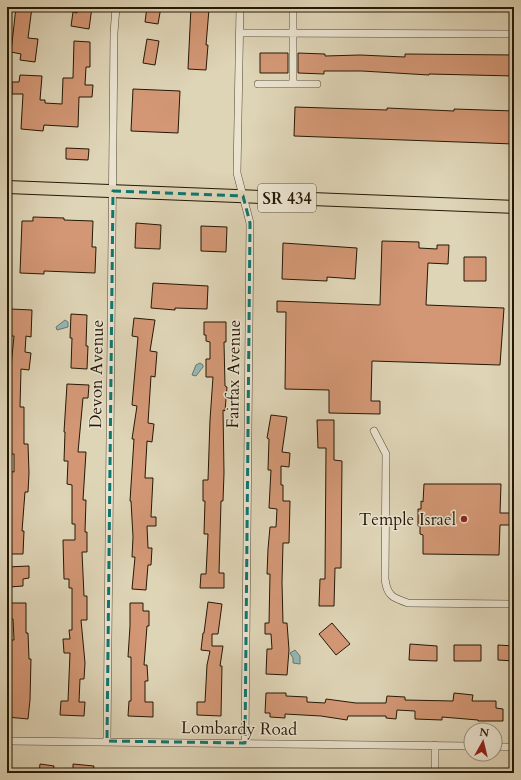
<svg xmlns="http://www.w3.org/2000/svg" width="521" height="780" font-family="Cardo,serif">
  <rect width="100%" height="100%" fill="#ded4b6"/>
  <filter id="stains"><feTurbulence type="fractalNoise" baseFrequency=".005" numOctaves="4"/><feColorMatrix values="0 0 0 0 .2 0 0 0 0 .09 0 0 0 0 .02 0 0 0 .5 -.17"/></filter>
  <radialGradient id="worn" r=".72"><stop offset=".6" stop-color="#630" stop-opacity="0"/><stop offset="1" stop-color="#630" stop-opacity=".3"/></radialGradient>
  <path fill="#95b7b5" stroke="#68776f" d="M65,320L68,322V327L57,330L56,327Z
    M200,363L203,365V367L196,376L192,375L196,365Z
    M295,650L300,656V664L293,663V658L290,653Z"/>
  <path fill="#d39775" stroke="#251805" d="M16,7H32L28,38L38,39L35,62L20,60L21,54L11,52Z
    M78,7H92L89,29L71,26L73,12L77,13Z
    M147,7H161L158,24L145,22Z
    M191,7L209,9L206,45H208L206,70L188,69Z
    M147,39L159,41L155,65L143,63Z
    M74,41L90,42V67H86L85,85H93L92,97H79L78,127L44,125L43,131L21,129L23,94H12V82H19L20,75L42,76L40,100H45V103L62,104L63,78H73V77Z
    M260,53H288V73H260Z
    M298,53L325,54V56L360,55L405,57V54L514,55V76L429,74V75L362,71H324V74L298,73Z
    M133,89L180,91L178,133L131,131Z
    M295,107L387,110V108L454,111V109L514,111V144L294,136Z
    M66,148L89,149L88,160L66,159Z
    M33,217L64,218V220L93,221L92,247H96L95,273L44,271V274L20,273L22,221H33Z
    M136,223L161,225L160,249L135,248Z
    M201,226L227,227L226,252L201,251Z
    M382,241L419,242V248L437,249V245H449L448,264L428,263L426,305L504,308L500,365L372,361L371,401H380V414L329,413V390L285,389L286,312H277V301L380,305Z
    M283,243L357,248L355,279L327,277V281L282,279Z
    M464,257H486V281H464Z
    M153,283L208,286L207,309L175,308V310L151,308Z
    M11,309L32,310L31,337L26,336L25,352L31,353L29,370L21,369L20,407H24V444H28L29,473L28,492H25L22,531H24L23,554H10L11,522H9L11,491H7L8,471L14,472V454H10L11,367L14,336H9Z
    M71,314L87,315L86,346H88L87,369L71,368L72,338H70Z
    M134,318L155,320L150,351L157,352L155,377L151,376L148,423L154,424L152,442L147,441L145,478H153L151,517H156V526H147L148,548H152L151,565H148L146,590L132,589L135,557H132L133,537L131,501H130L134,439H132L137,406L132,405L138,337L132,336Z
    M204,322H226V342H224L225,386L227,387L225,411L223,410L224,473L223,501H221L219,573H224V588H200L201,574H206L208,534H204L205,501H203V480H208L210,420L213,377H206V359H210V342L206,341V335H204Z
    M67,384L89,385L88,398H83L78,452H86L83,500H86L85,532H87V552H82L84,596H87V620H81L85,663L84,679H80L79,702H85L84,716L60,715L61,701H68L70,653H64L63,639H70L69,630H72V588H69V579H64L63,540H75V524H72V485L67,484L68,461H64L65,432H64Z
    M271,415L287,417L282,452L290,453L289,467L281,466V485H283V501H290L289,543H283L282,582L283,623H287L289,650L287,675L266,674L267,649H272L271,634H265V623H269L270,574H267L268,549L270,527H276L277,509L269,508L271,470H268L269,439L267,438Z
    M317,420H334V460L342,461L341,568H335L334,606H319L320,579H325L326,448H318Z
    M424,484H501L500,513H510V525H500L499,555L423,554V535L420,534V526H418V509H421V501L423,502Z
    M29,566V578L23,579V586L9,587L7,567Z
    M208,602L222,604L218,634H212V646H223L220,666H222L221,716L197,715V702H205L207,665L210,651L201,650L203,633H204Z
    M8,603H26V633H28L29,659H31L30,700L28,719L7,717V640H14L13,619H8Z
    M130,603H143V611H149V626H147L144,665H147L148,681H145V702H153V717L128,716L129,701H131V657H128L130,626Z
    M332,623L350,644L336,655L319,634Z
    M410,644L437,646V661L409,660Z
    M454,645H481V661H454Z
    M498,645L514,646V661L498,660Z
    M266,693H286V696L307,697V702L325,703L326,699L356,703H386L387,696L405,697V700L453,701L454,693L473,695L472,701H496V708L503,709V721H478V720L442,717V720L415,719V711L397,710L396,719L386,718V716H348L347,720L321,716L285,714V718L270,717V713H265Z
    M40,764L54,766L53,773H39Z
    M73,764L94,766L93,773H73Z"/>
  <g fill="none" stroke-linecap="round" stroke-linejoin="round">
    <defs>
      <path id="minor" d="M240,7L237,173L250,223L245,743
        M293,7V84H317
        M239,33L514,34
        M258,84H293
        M374,431L386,454L385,579C387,596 393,598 408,603L514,604
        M7,741L471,746
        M107,741L114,33L116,7
        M495,747H514
        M435,773V745"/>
      <path id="primary" d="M7,187L514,207"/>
    </defs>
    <use href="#minor" stroke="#534731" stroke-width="8"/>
    <use href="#primary" stroke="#251805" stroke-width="14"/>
    <use href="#minor" stroke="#eae3d0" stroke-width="7"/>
    <use href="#primary" stroke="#ded4b6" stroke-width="12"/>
  </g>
  <path fill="none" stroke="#0f766e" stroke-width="3" stroke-dasharray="8 5" stroke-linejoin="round" d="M113,191L243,196L250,223L245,743L107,741Z"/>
  <circle fill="#8f2418" stroke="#eae3d0" stroke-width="1.5" cx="464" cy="519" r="4"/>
  <g text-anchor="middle" stroke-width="3" stroke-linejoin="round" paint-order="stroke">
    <rect fill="#eae3d0" stroke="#605542" stroke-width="1" x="258" y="184" width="58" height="28" rx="3"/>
    <g font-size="16" font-weight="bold" fill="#251805">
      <text x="287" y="204">SR 434</text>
    </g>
    <g font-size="17" fill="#251805" stroke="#eae3d0">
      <text transform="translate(96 374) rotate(-89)" y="6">Devon Avenue</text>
      <text transform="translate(233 374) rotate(-89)" y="6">Fairfax Avenue</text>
      <text transform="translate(239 728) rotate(1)" y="6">Lombardy Road</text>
    </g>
    <g font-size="17" fill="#251805" stroke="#eae3d0" text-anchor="end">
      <text x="456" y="525">Temple Israel</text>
    </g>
  </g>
  <rect width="521" height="780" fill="none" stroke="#ded4b6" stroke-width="24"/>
  <rect x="8" y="8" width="505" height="764" fill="none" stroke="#251805" stroke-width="2"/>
  <rect x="12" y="12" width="497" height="756" fill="none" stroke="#251805"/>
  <g transform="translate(483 742) rotate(8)"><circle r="19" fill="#eae3d0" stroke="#9b927f"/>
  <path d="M0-3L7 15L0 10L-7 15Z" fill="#8f2418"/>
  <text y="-6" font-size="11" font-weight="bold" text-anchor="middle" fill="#251805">N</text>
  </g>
  <rect width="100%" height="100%" filter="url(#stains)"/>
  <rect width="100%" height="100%" fill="url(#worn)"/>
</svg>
